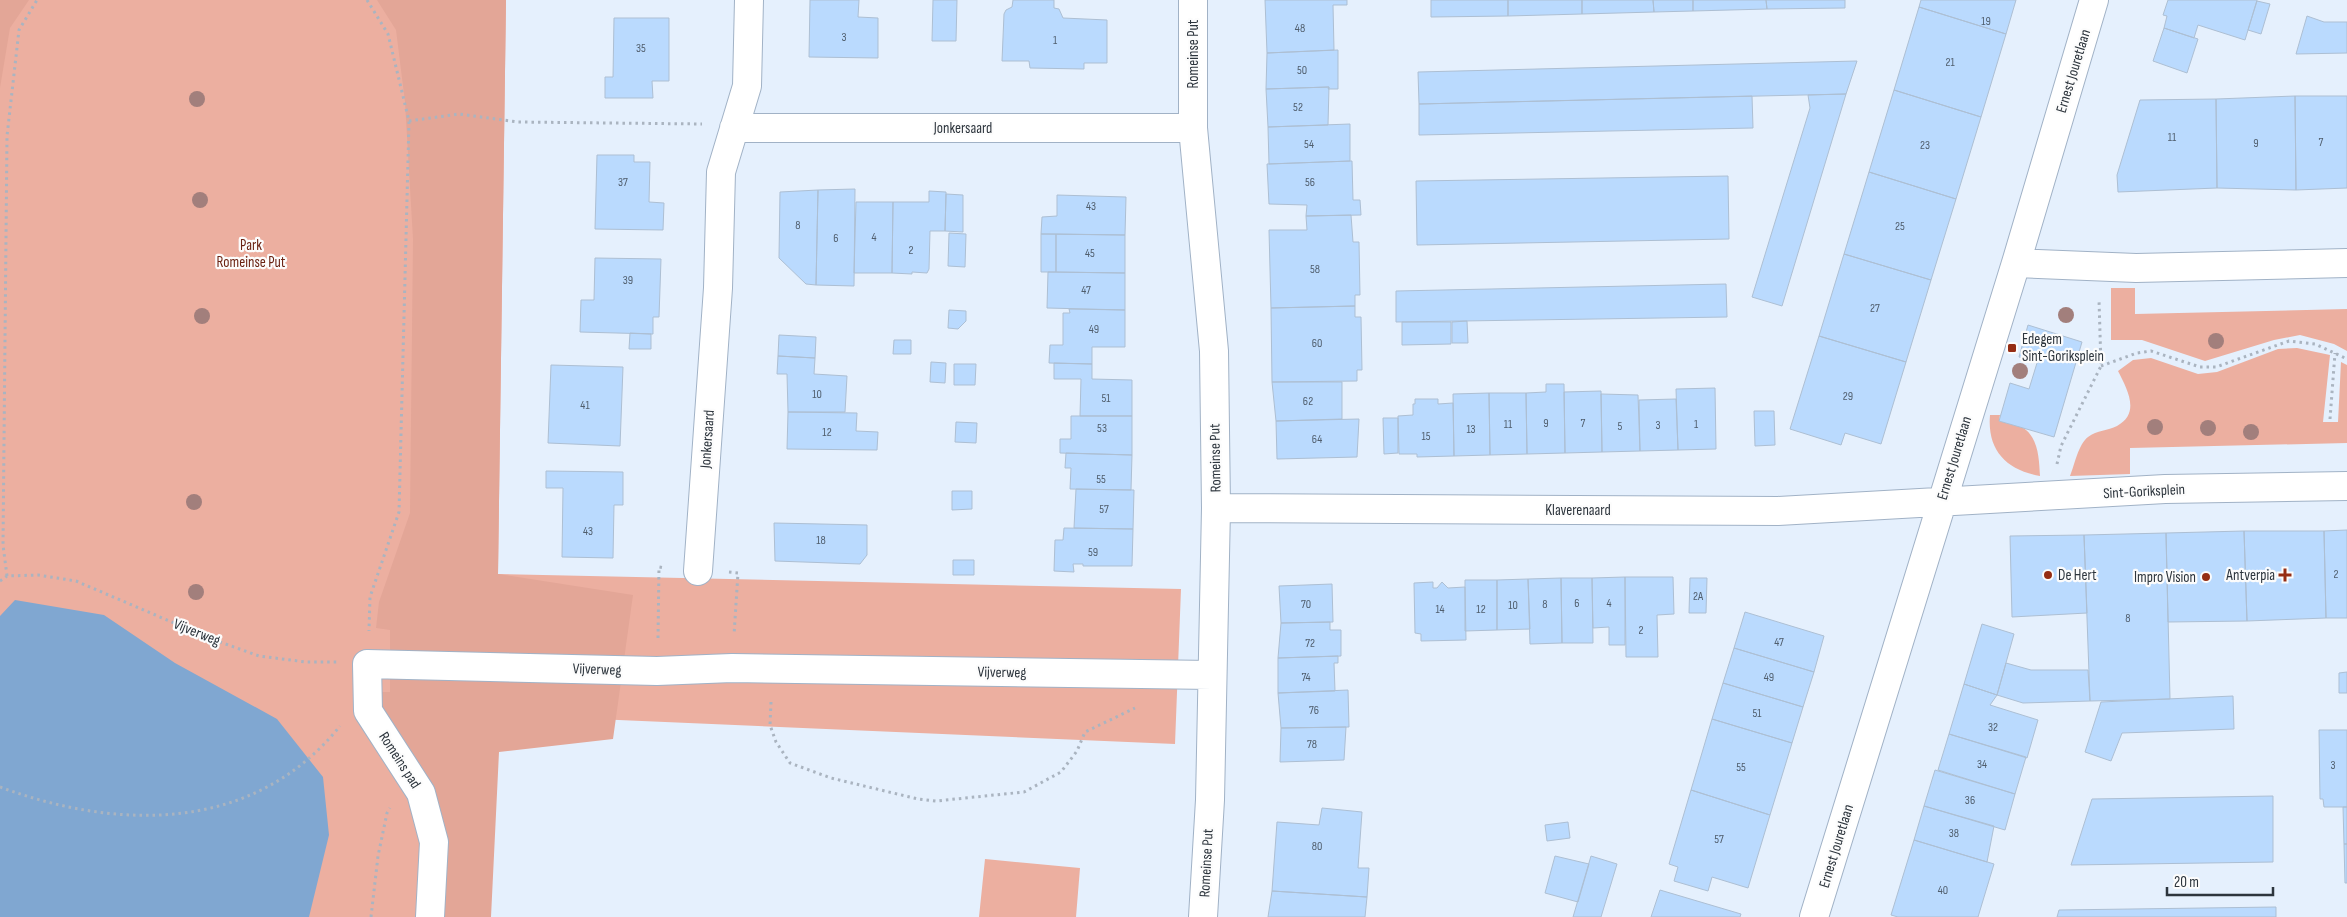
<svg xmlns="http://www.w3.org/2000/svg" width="2347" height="917" font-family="'Sofia Sans Condensed',sans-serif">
  <rect width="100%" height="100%" fill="#e5f0fd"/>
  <path fill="#ecafa0" d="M0,0H506L498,574L1181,589L1175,744L479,714L483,917H0Z
    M2111,288H2135V314L2347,309V351L2334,344L2300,335L2274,340L2205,361L2142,340H2111Z
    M2297,348L2330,355L2323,422H2338L2341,362L2347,365V443L2130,448V474L2070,476C2075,464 2078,445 2088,437C2097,430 2108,431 2117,426C2141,413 2127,389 2118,371L2133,360L2151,358L2198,374L2217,372L2278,349Z
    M1990,415H2000L1999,421C2007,423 2021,425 2026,430C2039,441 2039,461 2040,476C2006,470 1987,450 1990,415Z
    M985,859L1080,868L1076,917H979Z"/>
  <path fill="#e3a697" d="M0,0H29L10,28L0,88Z
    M377,0H506L498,574L633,595L613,739L499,752L491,917H440L443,842L380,713L375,692H390V630L376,628L379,602L410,513L413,239L405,102L396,30Z"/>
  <path fill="#80a7d1" d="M15,600L104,615L175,663L277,719L323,777L329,835L309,917H0V616Z"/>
  <path fill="#badafe" stroke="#adbfd3" d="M810,0H859L858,17L878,18V58L809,57Z
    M933,0H957L956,41H932Z
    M1013,0H1054V8L1059,9L1063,18L1107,20V63H1084V69L1030,68L1029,61H1002L1004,14L1006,10L1012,7Z
    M1265,0H1347V5H1333L1334,50L1267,53Z
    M1431,0H1508V16L1431,17Z
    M1508,0H1582V14L1508,16Z
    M1582,0H1653L1654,12L1582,14Z
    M1653,0H1693V11L1654,12Z
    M1693,0H1766L1767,9L1693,11Z
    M1766,0H1845V8L1767,9Z
    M1921,0H2016L2006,34L1919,7Z
    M2168,0H2257L2245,40L2198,25L2194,38L2164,28L2167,16L2163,15Z
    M2257,1L2270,4L2261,34L2248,30Z
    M1919,7L2006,34L1981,117L1894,90Z
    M2307,16L2324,22H2347V53L2296,54Z
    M614,18H669V81H652L653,98H605V77H613Z
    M2164,28L2198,39L2187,73L2153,61Z
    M1338,50V89H1328L1329,87L1266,89L1267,53Z
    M1857,61L1846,94L1419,104L1418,72Z
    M1329,87L1328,125L1268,127L1266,89Z
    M1894,90L1981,117L1956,199L1869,172Z
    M1846,94L1782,306L1752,297L1810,108L1808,95Z
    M1752,96L1753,128L1419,135V104Z
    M2295,96H2347V188L2296,190Z
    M2295,96L2296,190L2217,188L2216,99Z
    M2216,99L2217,188L2118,192L2117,175L2140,100Z
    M1350,124V161L1269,164L1268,127Z
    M597,155H634V162H650L649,202L664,203L663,230L595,229Z
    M1352,161L1353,200H1360L1361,215L1306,216L1307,205L1269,204L1267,164Z
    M1869,172L1956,199L1931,280L1844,254Z
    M1728,176L1729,239L1417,245L1416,181Z
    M855,189L854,286L816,285L818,190Z
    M818,190L816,285L806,284L779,258L780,192Z
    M929,191L946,192V194L945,231H930L929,269L927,273L912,272V274L892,273L893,202H929Z
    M946,194L963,195V232L945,231Z
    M1057,195L1126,197L1125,235L1041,234L1042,217L1057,216Z
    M856,202H893L892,273H854Z
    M1351,215L1353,242H1359L1360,295H1355V306L1271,308L1269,230H1307L1306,216Z
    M949,233L966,234L965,267L948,266Z
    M1041,234H1056V272H1041Z
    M1056,234L1125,235V273L1056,272Z
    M1844,254L1931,280L1906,362L1819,336Z
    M595,258L661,259L659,317H653V334L580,332L581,300H594Z
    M1048,272L1125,273V310L1047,308Z
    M1726,284L1727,317L1396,322V291Z
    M1355,306V317H1361L1362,370H1357V381L1272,382L1271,308Z
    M1069,309L1125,310V347H1092V364L1049,363L1050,345H1063V313H1070Z
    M949,310L966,311V321L958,329L948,328Z
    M1467,321L1468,343H1452V322Z
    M1402,322H1451V344L1402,345Z
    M2028,325L2082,342L2054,437L1999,421L2010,383L2029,389L2037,363L2019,357Z
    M630,333L651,334V349H629Z
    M779,335L816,337L815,358L778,356Z
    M1819,336L1906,362L1881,444L1845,433L1841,445L1790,429Z
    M894,340H911V354H893Z
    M778,356L815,358L814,374L847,376L845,412H788L787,374H777Z
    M931,362L946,363L945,383L930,382Z
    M1054,363L1092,364V379L1132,380V416H1080L1081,379H1054Z
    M954,364H976L975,385H954Z
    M551,365L623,367L620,446L548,443Z
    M1272,382H1342V419L1276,421Z
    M1546,384H1564L1565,453L1527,454L1526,393L1546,392Z
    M1715,388L1716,449L1678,450L1676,389Z
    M1601,391L1602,452L1565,453L1564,392Z
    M1489,393H1526L1527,454L1490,455Z
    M1489,393L1490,455L1454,456L1453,394Z
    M1601,394L1638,395L1640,451L1602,452Z
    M1415,399H1438V404L1453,403L1454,456L1417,457V454H1399L1398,416L1413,415V404H1415Z
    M1676,399L1678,450L1640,451L1639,400Z
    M1754,411H1774L1775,445L1755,446Z
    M788,412L857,413L856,431L878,432L877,450L787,449Z
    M1071,416H1132V455L1060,453V439H1071Z
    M1383,418H1398V453L1384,454Z
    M1359,419L1357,457L1277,459L1276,421Z
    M956,422L977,423L976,443L955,442Z
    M1066,453L1132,455L1131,490L1070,489L1071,468H1065Z
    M546,471L623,472V505H614L613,558L562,557L563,488H546Z
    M1076,489L1134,490L1133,529L1074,528Z
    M952,491H972V509L952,510Z
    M774,523L867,525V555L860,564L775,561Z
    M1064,528L1133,529L1132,566H1083V564H1073L1074,572L1054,571L1055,540H1063Z
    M2347,530V618H2326L2324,531Z
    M2244,531H2324L2326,618L2247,621Z
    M2244,531L2247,621L2168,622L2166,533Z
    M2166,533L2170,699L2090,701L2084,535Z
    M2084,535L2087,613L2012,617L2010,536Z
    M953,560H974V575H953Z
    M1625,577H1673L1674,614L1657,615L1658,657H1626Z
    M1625,577V645H1609V627L1593,628L1592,578Z
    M1561,578H1592L1593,643H1562Z
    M1561,578L1562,643L1530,644L1528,579Z
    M1690,578H1707L1706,613H1689Z
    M1528,579L1530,629L1497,630V580Z
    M1465,580H1497V630L1465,631Z
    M1433,582V588H1437L1442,582L1448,588L1465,587L1466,640L1421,641V634L1415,633L1414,583Z
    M1332,584L1333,622L1281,623L1279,586Z
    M1745,612L1824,636L1814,672L1734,648Z
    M1330,622V630H1341V656L1278,658L1281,623Z
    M1982,624L2014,634L1997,695L1964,684Z
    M1734,648L1814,672L1803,707L1723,683Z
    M1338,656V663H1334L1335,691L1278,693V658Z
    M2006,663L2031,670H2088L2090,701L2023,703L1997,695Z
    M2347,672V693H2339V673Z
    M1723,683L1803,707L1792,743L1712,719Z
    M1964,684L1997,695L1990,705L2038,720L2027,758L1949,734Z
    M1348,690L1349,727L1281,728L1278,693Z
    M2233,696L2234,729L2122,733L2111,761L2085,752L2101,702Z
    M1712,719L1792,743L1770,815L1691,790Z
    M1346,727L1344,760L1280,762L1281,728Z
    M2319,730H2347V807H2324L2323,799H2320Z
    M1949,734L2026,757L2015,794L1938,770Z
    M1935,770L2015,794L2005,830L1924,806Z
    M1691,790L1770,815L1748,888L1712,877L1708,891L1674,881L1678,867L1669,864Z
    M2273,796V862L2071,865L2092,799Z
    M1924,806L1994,826L1987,862L1914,840Z
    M2343,807H2347V844H2344Z
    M1322,808L1362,812L1358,868H1369L1367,897L1272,891L1277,822L1319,825Z
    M1568,822L1570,838L1547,841L1545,825Z
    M1914,840L1994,864L1978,917H1898L1891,915Z
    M2344,844H2347V883H2345Z
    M1555,856L1589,864L1578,902L1545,893Z
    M1591,856L1617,864L1601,917H1573Z
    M1660,890L1741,914L1740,917H1651Z
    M1272,891L1367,897L1365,917H1268Z
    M2276,907V917H2057L2059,910Z"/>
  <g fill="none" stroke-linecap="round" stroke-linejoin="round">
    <defs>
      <path id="minor" d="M1193,0V128L1214,351L1216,508L1210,800L1203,917
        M734,128H1193
        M2016,263L2136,268L2347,263
        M1216,508L1778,511L2165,489L2347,486
        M698,571L718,288L721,172L747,86L749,0
        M430,917L434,842L421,793L368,711L367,664L657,671L732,668L1212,675
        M1814,917L2016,263L2094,0"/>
    </defs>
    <use href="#minor" stroke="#a1b2c6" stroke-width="30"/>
    <path stroke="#aab4c0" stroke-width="3" stroke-dasharray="2.5 4" stroke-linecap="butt" d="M367,0L388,34L409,121L399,512L370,597L369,631
      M409,121L459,114L518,122L702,124
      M2101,366L2137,353L2151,351L2200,367H2216L2289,341L2315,344L2347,359
      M2330,419L2335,353
      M2057,464L2061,446L2101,366L2099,300
      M729,572L738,573L734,635
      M7,576L3,545L7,136L19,30L37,0
      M0,581L7,576L38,575L76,581L209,638L259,656L306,662H337
      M658,638L659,567L665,568
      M771,702L770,725L776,742L790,763L831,778L918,799L936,801L1024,792L1061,772L1077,751L1085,732L1135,708
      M0,787C119,831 254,833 340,726
      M371,917L378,856L387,813L390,808"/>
    <use href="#minor" stroke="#fff" stroke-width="28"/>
  </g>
  <g fill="#a27f7c">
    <circle cx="197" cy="99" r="8"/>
    <circle cx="200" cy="200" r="8"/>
    <circle cx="2066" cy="315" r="8"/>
    <circle cx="202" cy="316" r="8"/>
    <circle cx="2216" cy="341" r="8"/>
    <circle cx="2020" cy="371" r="8"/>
    <circle cx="2155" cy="427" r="8"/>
    <circle cx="2208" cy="428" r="8"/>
    <circle cx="2251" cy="432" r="8"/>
    <circle cx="194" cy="502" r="8"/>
    <circle cx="196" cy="592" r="8"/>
  </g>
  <g fill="#952d14" stroke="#fcfcfc" stroke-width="2">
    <rect x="2007" y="343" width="10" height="10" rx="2.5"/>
    <circle cx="2048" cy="575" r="5"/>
    <path d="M2282.5 567.5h5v5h5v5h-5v5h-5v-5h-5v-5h5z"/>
    <circle cx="2206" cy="577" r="5"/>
  </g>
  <g text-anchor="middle" stroke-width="4.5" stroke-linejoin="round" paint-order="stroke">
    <g font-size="12" fill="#505e6d">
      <text x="1986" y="25">19</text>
      <text x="1300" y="32">48</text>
      <text x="844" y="41">3</text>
      <text x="1055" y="44">1</text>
      <text x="641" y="52">35</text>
      <text x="1950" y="66">21</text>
      <text x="1302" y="74">50</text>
      <text x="1298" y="111">52</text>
      <text x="2172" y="141">11</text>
      <text x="2321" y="146">7</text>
      <text x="2256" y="147">9</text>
      <text x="1309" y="148">54</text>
      <text x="1925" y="149">23</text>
      <text x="623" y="186">37</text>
      <text x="1310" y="186">56</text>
      <text x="1091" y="210">43</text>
      <text x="798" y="229">8</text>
      <text x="1900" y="230">25</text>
      <text x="874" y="241">4</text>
      <text x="836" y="242">6</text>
      <text x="911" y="254">2</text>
      <text x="1090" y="257">45</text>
      <text x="1315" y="273">58</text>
      <text x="628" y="284">39</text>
      <text x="1086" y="294">47</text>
      <text x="1875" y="312">27</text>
      <text x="1094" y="333">49</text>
      <text x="1317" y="347">60</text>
      <text x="817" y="398">10</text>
      <text x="1848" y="400">29</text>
      <text x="1106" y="402">51</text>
      <text x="1308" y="405">62</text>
      <text x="585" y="409">41</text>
      <text x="1546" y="427">9</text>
      <text x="1583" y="427">7</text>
      <text x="1508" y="428">11</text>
      <text x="1696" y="428">1</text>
      <text x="1658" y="429">3</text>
      <text x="1620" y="430">5</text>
      <text x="1102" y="432">53</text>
      <text x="1471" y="433">13</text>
      <text x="827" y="436">12</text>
      <text x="1426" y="440">15</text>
      <text x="1317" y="443">64</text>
      <text x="1101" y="483">55</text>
      <text x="1104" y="513">57</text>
      <text x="588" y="535">43</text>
      <text x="821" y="544">18</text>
      <text x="1093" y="556">59</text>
      <text x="2336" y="578">2</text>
      <text x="1698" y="600">2A</text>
      <text x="1577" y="607">6</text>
      <text x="1609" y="607">4</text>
      <text x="1306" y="608">70</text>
      <text x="1545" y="608">8</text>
      <text x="1513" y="609">10</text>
      <text x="1440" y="613">14</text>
      <text x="1481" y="613">12</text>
      <text x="2128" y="622">8</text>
      <text x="1641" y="634">2</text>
      <text x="1779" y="646">47</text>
      <text x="1310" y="647">72</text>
      <text x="1306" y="681">74</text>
      <text x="1769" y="681">49</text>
      <text x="1314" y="714">76</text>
      <text x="1757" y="717">51</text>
      <text x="1993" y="731">32</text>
      <text x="1312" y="748">78</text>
      <text x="1982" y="768">34</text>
      <text x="2333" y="769">3</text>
      <text x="1741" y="771">55</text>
      <text x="1970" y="804">36</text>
      <text x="1954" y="837">38</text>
      <text x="1719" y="843">57</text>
      <text x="1317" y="850">80</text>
      <text x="1943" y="894">40</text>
    </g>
    <g font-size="15" fill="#2d353d" stroke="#fcfcfc">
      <text transform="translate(1193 54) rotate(-90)" y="5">Romeinse Put</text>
      <text transform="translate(2073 71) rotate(-73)" y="5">Ernest Jouretlaan</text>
      <text x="963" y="133">Jonkersaard</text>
      <text transform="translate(707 439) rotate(-86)" y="5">Jonkersaard</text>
      <text transform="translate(1215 458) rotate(-91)" y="5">Romeinse Put</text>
      <text transform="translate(1954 458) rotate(-73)" y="5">Ernest Jouretlaan</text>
      <text transform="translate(2144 491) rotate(-3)" y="5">Sint-Goriksplein</text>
      <text x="1578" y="515">Klaverenaard</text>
      <text transform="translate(197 632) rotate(22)" y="5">Vijverweg</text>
      <text transform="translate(597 669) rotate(2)" y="5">Vijverweg</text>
      <text transform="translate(1002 672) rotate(1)" y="5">Vijverweg</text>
      <text transform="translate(400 760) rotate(57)" y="5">Romeins pad</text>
      <text transform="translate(1836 846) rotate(-73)" y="5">Ernest Jouretlaan</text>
      <text transform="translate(1206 863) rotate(-87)" y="5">Romeinse Put</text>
    </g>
    <g font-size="15" fill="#6b2313" stroke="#fcfcfc">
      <text x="251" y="250">Park<tspan x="251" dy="17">Romeinse Put</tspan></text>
    </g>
    <g font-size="15" fill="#2d353d" stroke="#fcfcfc" text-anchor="start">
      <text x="2022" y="344">Edegem<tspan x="2022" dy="17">Sint-Goriksplein</tspan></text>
      <text x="2058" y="580">De Hert</text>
      <text x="2275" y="580" text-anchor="end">Antverpia</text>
      <text x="2196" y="582" text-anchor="end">Impro Vision</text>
    </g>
  </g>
  <path d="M2167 887v8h106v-8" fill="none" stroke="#2d353d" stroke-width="2.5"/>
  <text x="2174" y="887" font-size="15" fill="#2d353d" stroke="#fcfcfc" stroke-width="4" paint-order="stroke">20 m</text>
</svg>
